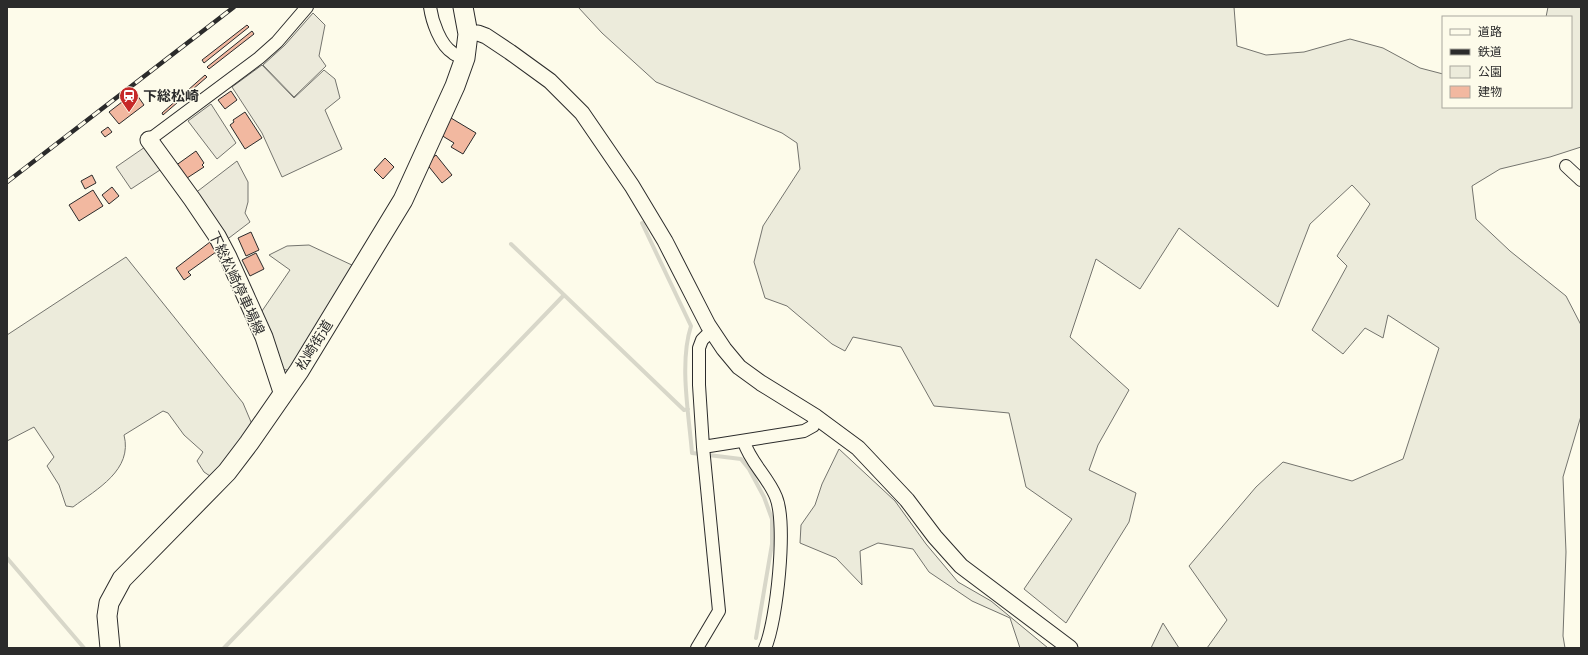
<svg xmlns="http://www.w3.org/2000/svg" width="1588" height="655" font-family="'Golos Text','Noto Sans JP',sans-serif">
  <rect width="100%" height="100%" fill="#fdfbea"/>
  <path fill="#ecebdb" stroke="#74746e" d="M578,7H1234L1237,46L1266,55L1304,52L1350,39L1383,48L1420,68L1443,74V107H1571V17H1546L1548,7H1581V147L1550,157L1500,169L1472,186L1476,219L1510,251L1566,296L1581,325V416L1563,477L1566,552L1563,636L1565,648H1207L1227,620L1189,566L1256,487L1283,462L1352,481L1403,459L1439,348L1388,315L1383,338L1365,328L1343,354L1312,330L1347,266L1337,256L1370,204L1352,185L1310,224L1278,307L1179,228L1140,289L1096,259L1070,337L1129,390L1098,445L1089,470L1136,493L1129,522L1066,623L1024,589L1072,519L1026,487L1009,413L934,406L901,347L853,337L845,351L832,344L787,306L765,298L754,262L763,226L800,169L797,143L782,133L656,82L602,33Z
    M309,245L354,266L290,371L280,368L262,311L290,270L269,255L287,246Z
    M126,257L243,403L254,429L210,476L204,472L197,461L203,452L184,435L168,413L163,411L124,435C133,470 97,489 73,507L66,506L59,485L47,466L54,457L34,427L7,441V335Z
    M839,449L895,501L926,544L958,582L991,601L1048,648H1020L1010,618L972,601L929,572L913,549L878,543L860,551L862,585L836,558L800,543L801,525L815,505L822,484Z
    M1163,623L1179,648H1151Z"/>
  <path fill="#eceadb" stroke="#74746e" d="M313,13L325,25L319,56L326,66L294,97L263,65L285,45Z
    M262,65L294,98L324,70L335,79L340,98L325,110L342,149L282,177L262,133L232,87Z
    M211,104L236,143L217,159L188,121Z
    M145,147L160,170L131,189L116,167Z
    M237,161L248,182V202L245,213L250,222L225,241L194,194Z"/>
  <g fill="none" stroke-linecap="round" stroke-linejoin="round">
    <path stroke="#d8d7c9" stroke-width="4" d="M642,223L691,326C679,363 689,415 692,453L741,459L749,469L764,497L772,519V544L756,638
      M511,244L684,410L688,409
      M7,558L84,648
      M224,648L564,295"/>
  </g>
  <path fill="#f2b8a0" stroke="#2b2b2b" d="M247,25L249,27L204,63L202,60Z
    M252,31L254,34L209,69L207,67Z
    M205,75L207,77L163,115L162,113Z
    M231,91L237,100L225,109L218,100Z
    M131,95L133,98L137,95L144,105L119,124L109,112Z
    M245,112L262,138L245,149L230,125L234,122L233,120Z
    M451,118L476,133L463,154L451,147L454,143L441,135Z
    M108,127L112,132L105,137L101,132Z
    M196,151L204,163L202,165L204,167L184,180L175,166Z
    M436,155L452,175L442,183L426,163Z
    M385,158L394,167L383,179L374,170Z
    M92,175L96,183L85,189L81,181Z
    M112,187L119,196L109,204L102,195Z
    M93,190L103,206L79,221L69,205Z
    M251,232L259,250L246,256L238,238Z
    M210,242L216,252L188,272L191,275L184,280L176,268Z
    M256,253L264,269L250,276L242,260Z"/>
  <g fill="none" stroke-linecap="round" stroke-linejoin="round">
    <defs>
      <path id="minor" d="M430,7C432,21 440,45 453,53C456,56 461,56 465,58
        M149,140L259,58L277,42L307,7
        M1566,166L1581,180
        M744,442C750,462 768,477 776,497C787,524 777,621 765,648
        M703,447L804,431L813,426L816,417
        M697,648L719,611L703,447L699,385V348L702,340L711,331"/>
      <path id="tertiary" d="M468,34L478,33L486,36L510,52L550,81L582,113L632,186L665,241L708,325L724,349L739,367L761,383L816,417L858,448L907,500L935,537L961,566L1070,648"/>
      <path id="secondary" d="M149,140L192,199L217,236L228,257L264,337L283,395"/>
      <path id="primary" d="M110,648L107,616L109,603L122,579L227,472L249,443L299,371L403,200L455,86L465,58L468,34L463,7"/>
    </defs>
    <use href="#minor" stroke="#2b2b2b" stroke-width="14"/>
    <use href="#tertiary" stroke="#2b2b2b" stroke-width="17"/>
    <use href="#secondary" stroke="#2b2b2b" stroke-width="19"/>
    <use href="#primary" stroke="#2b2b2b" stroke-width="21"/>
    <use href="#minor" stroke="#fdfbea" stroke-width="12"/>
    <use href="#tertiary" stroke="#fdfbea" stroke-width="15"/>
    <use href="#secondary" stroke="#fdfbea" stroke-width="17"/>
    <use href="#primary" stroke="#fdfbea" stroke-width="19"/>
    <defs>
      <path id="rail" d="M7,182L234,7"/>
    </defs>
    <use href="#rail" stroke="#2b2b2b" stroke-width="4.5"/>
    <use href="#rail" stroke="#fdfbea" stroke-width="3" stroke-dasharray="9" stroke-linecap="butt"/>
  </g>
  <defs>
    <symbol id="station-pin" viewBox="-11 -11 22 30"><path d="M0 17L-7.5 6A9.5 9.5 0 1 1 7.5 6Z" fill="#c62828" stroke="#fdfbea"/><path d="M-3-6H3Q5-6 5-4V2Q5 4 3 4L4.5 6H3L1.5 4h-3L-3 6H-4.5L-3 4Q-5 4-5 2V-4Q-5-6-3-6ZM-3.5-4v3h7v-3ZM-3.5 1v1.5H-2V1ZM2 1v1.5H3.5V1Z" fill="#fff"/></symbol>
  </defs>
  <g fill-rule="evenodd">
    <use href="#station-pin" x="118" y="85" width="22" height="30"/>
  </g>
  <g text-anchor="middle" stroke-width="3" stroke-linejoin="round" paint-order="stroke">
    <g font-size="14" font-weight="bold" fill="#2b2b2b" stroke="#fdfbea" text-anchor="start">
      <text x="143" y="101">下総松崎</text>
    </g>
    <g font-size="14" fill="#2b2b2b" stroke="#fdfbea">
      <text transform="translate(237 283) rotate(65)" y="5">下総松崎停車場線</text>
      <text transform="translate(314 345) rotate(-58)" y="5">松崎街道</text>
    </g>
  </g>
  <rect width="1588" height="655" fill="none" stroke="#2b2b2b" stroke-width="16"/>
  <rect x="1442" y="16" width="130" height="92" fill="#fdfbea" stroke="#a9a89e"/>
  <rect x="1450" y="29" width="20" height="6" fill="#fdfbea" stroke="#a9a89e"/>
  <text x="1478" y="36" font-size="12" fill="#2b2b2b">道路</text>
  <rect x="1450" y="49" width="20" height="6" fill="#2b2b2b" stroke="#a9a89e"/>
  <text x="1478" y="56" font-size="12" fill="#2b2b2b">鉄道</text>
  <rect x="1450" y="66" width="20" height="12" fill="#ecebdb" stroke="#a9a89e"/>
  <text x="1478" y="76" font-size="12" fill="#2b2b2b">公園</text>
  <rect x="1450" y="86" width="20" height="12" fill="#f2b8a0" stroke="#a9a89e"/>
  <text x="1478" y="96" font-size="12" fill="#2b2b2b">建物</text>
</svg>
